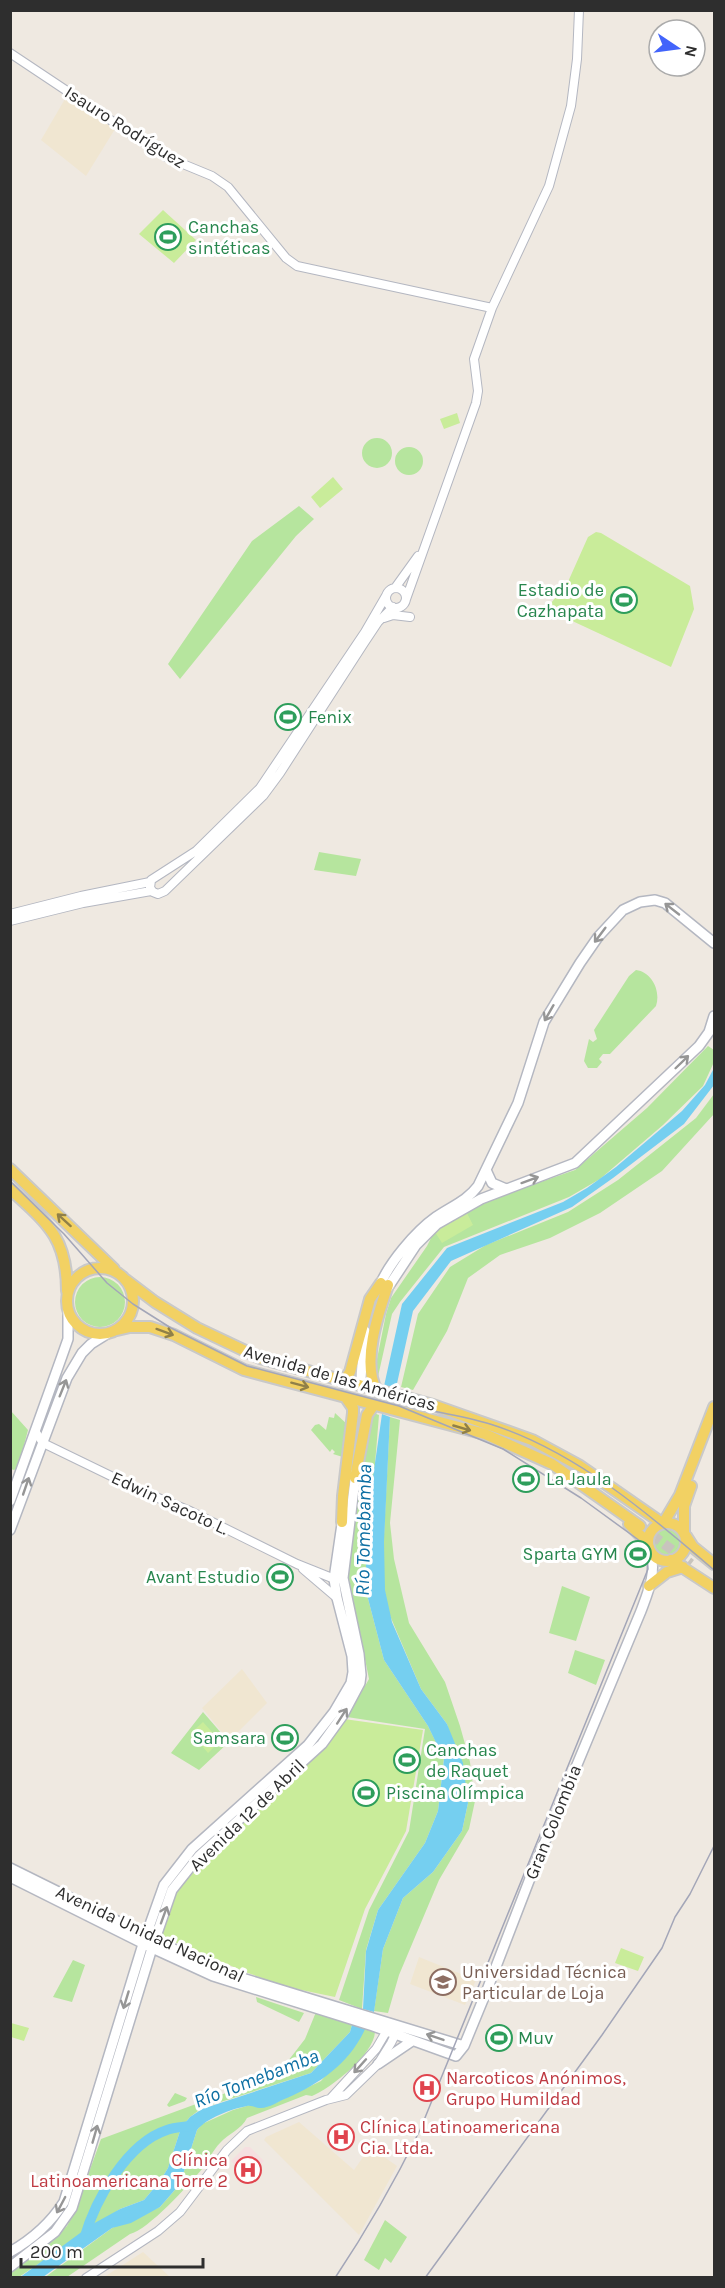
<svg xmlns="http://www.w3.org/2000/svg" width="725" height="2288" font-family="Karla,sans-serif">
  <rect width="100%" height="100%" fill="#efe9e1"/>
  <path fill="#f0e6d1" d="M65,99L115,129L86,176L41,140Z
    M242,1669L267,1703L229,1741L202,1708Z
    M419,1957L476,1980L465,2005L410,1984Z
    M299,2122L354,2170L370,2147L397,2166L359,2235L264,2140L266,2137Z
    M143,2252L170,2277H104Z"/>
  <path fill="#f5dfe0" d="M245,2147H250L264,2161L249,2179L231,2161Z"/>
  <path fill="#b6e59e" d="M362 453a15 15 0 1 1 30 0a15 15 0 1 1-30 0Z
    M395 461a14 14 0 1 1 28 0a14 14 0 1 1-28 0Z
    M299,506L314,519L296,536L180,679L168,664L252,541Z
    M319,852L361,859L356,876L314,870Z
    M636,970C652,972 661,991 656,1006L610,1054H603L599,1059L602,1062L597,1068H588L584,1061L589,1039L593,1042L597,1039L594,1030L629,976Z
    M708,1046L714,1050V1062L703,1086L663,1125L600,1179L569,1197L444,1247L400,1302L392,1314L377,1381L376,1364L386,1314L391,1298L427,1246L435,1230L491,1199L575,1170L647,1108Z
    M714,1094V1114L662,1171L600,1213L550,1238L500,1255L468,1278L447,1331L413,1390L401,1387L418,1314L450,1267L486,1245L568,1212L618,1180L696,1118Z
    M75 1302a25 25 0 1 1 50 0a25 25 0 1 1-50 0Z
    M11,1411L28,1430L18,1468L14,1470L11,1469Z
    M371,1412L379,1415L365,1587L384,1660L428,1726L444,1758L438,1811L425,1843L378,1910L366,1950L362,2009L339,2000L369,1910L409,1831L425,1729L347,1717L369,1679L346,1564Z
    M335,1413L348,1425L346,1458L333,1454L335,1452L332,1449L330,1452L311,1430L315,1425L319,1424L326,1430L329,1417L334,1418Z
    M390,1417L400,1420L390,1523L394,1559L409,1623L445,1682L460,1726L470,1762L475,1801L469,1829L439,1880L399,1975L388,2013L374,2011L383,1949L403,1898L433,1872L462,1831L468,1803L447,1724L421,1689L388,1611L382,1574Z
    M651 1542a16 16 0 1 1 32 0a16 16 0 1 1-32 0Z
    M562,1586L590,1597L576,1641L549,1633Z
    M575,1650L605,1660L596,1685L568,1673Z
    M203,1712L229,1742L199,1770L171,1753Z
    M73,1960L85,1965L72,2002L53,1997Z
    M256,1997L304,2013L299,2022L257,2002Z
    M316,2012L353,2021L350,2032L311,2073L202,2108L190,2117L181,2128L168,2168L160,2181L144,2200L120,2209L19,2277H12L11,2273L67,2226L75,2211L101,2139L234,2090L288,2061L305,2039Z
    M367,2026L375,2031C375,2054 331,2088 312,2096L306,2095L247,2118C242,2129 228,2134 220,2143C213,2150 208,2161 202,2169C189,2185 148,2230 130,2234L67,2277L44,2278L112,2228L160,2207L180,2184L197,2130L202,2124L233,2110L250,2105L273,2104L321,2081Z
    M175,2093L187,2098L185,2101L169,2107L167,2105Z
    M385,2220L407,2237L391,2263L385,2258L379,2270L364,2260Z"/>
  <path fill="#c9ec9a" d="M163,210L196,240L174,263L139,234Z
    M457,413L460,423L444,429L440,419Z
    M333,477L343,489L320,508L311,497Z
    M596,532L601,533L690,586L694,609L671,667L553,612L551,603L567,584L588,537Z
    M467,1213L473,1225L442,1243L435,1232Z
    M344,1719L423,1730L406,1831L365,1909L335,1997L287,1987L248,1973L158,1935L177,1891L199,1863Z
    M203,1722L220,1741L208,1753L191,1733Z
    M621,1948L644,1957L638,1971L615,1963Z
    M11,2023L29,2028L24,2041L11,2037Z"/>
  <path fill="#75cff0" d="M714,1068V1085L684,1124L613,1178L572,1207L451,1261L413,1311L396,1388L384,1386L402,1304L447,1248L563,1202L587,1188L616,1167L682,1111L705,1085Z
    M382,1414L390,1417L384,1542L385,1590L392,1622L421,1689L447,1724L463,1763L468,1803L462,1831L433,1872L403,1898L383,1949L374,2012L363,2009L366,1951L378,1910L425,1843L438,1811L444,1759L428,1726L384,1660L365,1587L369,1505Z
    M353,2021L367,2025C351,2062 323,2082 287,2098C279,2101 269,2108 261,2108C256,2108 252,2105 247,2106C231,2109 207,2118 197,2130L180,2184L160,2207L131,2223L112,2228L43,2277L19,2278L91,2225L120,2209L144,2200L160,2181L168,2168L181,2128L190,2117L202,2109L311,2073L350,2032Z"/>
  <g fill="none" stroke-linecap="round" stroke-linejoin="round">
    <path stroke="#75cff0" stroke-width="10" d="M84,2239C95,2200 127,2143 167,2130C174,2127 183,2127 190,2126"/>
    <path stroke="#c8c4bd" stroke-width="10" stroke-dasharray="10 5" stroke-linecap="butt" d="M640,1526L691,1564"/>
    <defs>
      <path id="tertiary" d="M10,53L166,157L212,176L228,187L286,258L297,266L492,308
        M395,588L418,556
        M386 598a10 10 0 1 1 20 0a10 10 0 1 1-20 0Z
        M387,594L365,632L260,788L196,851L151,880L150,888L153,892L158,894L165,891L263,796L280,773L364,643L378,622L393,607
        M405,602L476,403L478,391L474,359L492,308L549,186L571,106L577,59L579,10
        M384,618L393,615L410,617
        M10,914L81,896L150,882
        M10,921L83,903L151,891
        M35,1431L43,1443L146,1493L190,1511L297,1564L337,1580
        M303,1569L337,1598
        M331,2098L376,2049L389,2027
        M86,2278L158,2231L180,2212L227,2150L247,2131L326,2100L346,2095L378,2064L391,2043L395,2035L394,2030"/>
      <path id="secondary" d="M486,1170L492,1183L506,1189
        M379,1287C389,1263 415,1232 436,1217C450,1207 467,1201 478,1186L518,1103L544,1022L580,963L598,937L623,910L640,902L655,900L665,903L714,943
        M385,1292L416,1245L437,1224L481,1199L575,1163L699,1046L709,1032L714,1016
        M361,1377L365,1331
        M10,1501L62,1356L68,1339V1311
        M10,1530L67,1378L82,1353L91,1344L107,1334
        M10,1868L216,1970L464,2046
        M10,1877L152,1948L213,1976L373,2026L456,2056L464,2046L487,1990L534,1868L641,1611C648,1592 657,1572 650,1551
        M378,2064L412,2041
        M10,2252C33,2239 50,2224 64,2202L143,1944L164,1885L192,1849L308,1745L334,1712L351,1683L353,1672L352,1656L337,1598L334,1579L343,1517
        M10,2267L55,2232L72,2208L152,1948L172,1890L199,1856L322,1744L343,1715L360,1683L361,1675L359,1654L343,1578L356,1472"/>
      <path id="primary" d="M10,1169L114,1269
        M10,1189C47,1223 67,1237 67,1291
        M67 1301a33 33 0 1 1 66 0a33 33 0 1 1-66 0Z
        M126,1280L155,1302L197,1328L260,1358L433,1405L532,1440L580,1466L662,1523
        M117,1330L130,1327H150L174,1335L244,1370L485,1434L552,1464L640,1526
        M343,1382L350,1372L370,1299L381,1283
        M377,1391C361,1363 378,1314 388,1285
        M355,1478L367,1415L374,1405
        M342,1522L343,1496L353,1413V1408L346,1398
        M664,1522L680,1495L714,1407
        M648 1542a19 19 0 1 1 38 0a19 19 0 1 1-38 0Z
        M629,1524L643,1538L649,1547
        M684,1532V1506L691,1486
        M686,1536L693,1547L714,1564
        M671,1560L714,1588
        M649,1586L667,1572L683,1567"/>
    </defs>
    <use href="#tertiary" stroke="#b4b7c1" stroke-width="10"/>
    <use href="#secondary" stroke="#b4b7c1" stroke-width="12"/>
    <use href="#primary" stroke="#c9c9c9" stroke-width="14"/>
    <use href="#tertiary" stroke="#fff" stroke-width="8"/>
    <use href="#secondary" stroke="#fff" stroke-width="9"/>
    <use href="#primary" stroke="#f2d163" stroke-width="10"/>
    <path stroke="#a3a6b8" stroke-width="1.5" d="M10,1181L64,1234L107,1283L133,1304L171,1328L247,1366L399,1406L503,1449L581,1498L640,1541L647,1555L648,1569L644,1579L420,2130C395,2181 367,2230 335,2278
      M419,1408C442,1413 467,1417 490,1424C574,1450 649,1514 714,1570
      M425,2278L602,2035L662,1948L675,1917L690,1894L714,1846"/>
  </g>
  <defs><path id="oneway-shaft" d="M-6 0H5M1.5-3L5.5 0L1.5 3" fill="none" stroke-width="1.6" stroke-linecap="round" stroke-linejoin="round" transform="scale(1.5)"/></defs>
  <g stroke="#969696">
    <use href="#oneway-shaft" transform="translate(672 909) rotate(-142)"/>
    <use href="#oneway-shaft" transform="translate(600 935) rotate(127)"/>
    <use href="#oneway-shaft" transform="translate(549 1013) rotate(120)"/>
    <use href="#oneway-shaft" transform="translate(682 1062) rotate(-44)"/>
    <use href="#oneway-shaft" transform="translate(530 1180) rotate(-20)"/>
    <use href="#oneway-shaft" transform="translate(63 1388) rotate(-68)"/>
    <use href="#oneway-shaft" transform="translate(26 1486) rotate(-71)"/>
    <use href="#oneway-shaft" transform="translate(342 1716) rotate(-57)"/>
    <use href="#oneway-shaft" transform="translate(164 1915) rotate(-70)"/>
    <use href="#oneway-shaft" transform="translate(126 2000) rotate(107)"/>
    <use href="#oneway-shaft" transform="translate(435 2037) rotate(-161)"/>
    <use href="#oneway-shaft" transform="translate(360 2066) rotate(132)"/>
    <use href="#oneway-shaft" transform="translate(95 2134) rotate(-74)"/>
    <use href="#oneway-shaft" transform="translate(61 2205) rotate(118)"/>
  </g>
  <g stroke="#908048">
    <use href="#oneway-shaft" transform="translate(64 1220) rotate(-138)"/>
    <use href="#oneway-shaft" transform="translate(165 1332) rotate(20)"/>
    <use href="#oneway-shaft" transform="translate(300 1385) rotate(15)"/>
    <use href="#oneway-shaft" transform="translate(462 1428) rotate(16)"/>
  </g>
  <defs>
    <symbol id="stadium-ring" viewBox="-11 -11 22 22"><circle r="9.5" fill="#fff" stroke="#2e9e5b" stroke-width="1.5"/><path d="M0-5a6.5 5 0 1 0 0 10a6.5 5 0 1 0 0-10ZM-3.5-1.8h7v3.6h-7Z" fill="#2e9e5b"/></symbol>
    <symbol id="university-ring" viewBox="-11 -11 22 22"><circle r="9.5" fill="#fff" stroke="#8d6e63" stroke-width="1.5"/><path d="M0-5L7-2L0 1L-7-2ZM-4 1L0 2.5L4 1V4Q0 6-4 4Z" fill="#8d6e63"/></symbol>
    <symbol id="hospital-ring" viewBox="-11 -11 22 22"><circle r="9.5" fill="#fff" stroke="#e0444e" stroke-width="1.5"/><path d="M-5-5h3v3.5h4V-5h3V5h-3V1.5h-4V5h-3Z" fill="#e0444e"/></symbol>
  </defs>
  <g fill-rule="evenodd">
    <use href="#stadium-ring" x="153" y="222" width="30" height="30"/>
    <use href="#stadium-ring" x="609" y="585" width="30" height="30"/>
    <use href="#stadium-ring" x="273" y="702" width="30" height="30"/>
    <use href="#stadium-ring" x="511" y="1464" width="30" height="30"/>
    <use href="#stadium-ring" x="623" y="1539" width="30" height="30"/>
    <use href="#stadium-ring" x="265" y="1562" width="30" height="30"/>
    <use href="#stadium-ring" x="270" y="1723" width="30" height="30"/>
    <use href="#stadium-ring" x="392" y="1745" width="30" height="30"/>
    <use href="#stadium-ring" x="351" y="1778" width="30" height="30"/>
    <use href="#university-ring" x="428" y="1967" width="30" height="30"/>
    <use href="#stadium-ring" x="484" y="2023" width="30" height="30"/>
    <use href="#hospital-ring" x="412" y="2073" width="30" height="30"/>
    <use href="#hospital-ring" x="326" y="2122" width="30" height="30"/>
    <use href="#hospital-ring" x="233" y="2155" width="30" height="30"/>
  </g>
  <g text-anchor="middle" stroke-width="6" stroke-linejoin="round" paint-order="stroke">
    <g font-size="18" fill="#2e2e2e" stroke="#fff">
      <text transform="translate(125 127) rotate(32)" y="6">Isauro Rodríguez</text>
      <text transform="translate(340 1378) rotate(16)" y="6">Avenida de las Américas</text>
      <text transform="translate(170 1503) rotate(25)" y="6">Edwin Sacoto L.</text>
      <text transform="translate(247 1815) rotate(-44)" y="6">Avenida 12 de Abril</text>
      <text transform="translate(553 1822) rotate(-68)" y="6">Gran Colombia</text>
      <text transform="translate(150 1934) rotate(25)" y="6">Avenida Unidad Nacional</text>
    </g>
    <g font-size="18" fill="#27864d" stroke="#fff" text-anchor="start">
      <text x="188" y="233">Canchas<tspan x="188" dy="21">sintéticas</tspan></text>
      <text x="604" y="596" text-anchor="end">Estadio de<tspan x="604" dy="21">Cazhapata</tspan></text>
      <text x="308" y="723">Fenix</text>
      <text x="546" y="1485">La Jaula</text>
      <text x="618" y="1560" text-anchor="end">Sparta GYM</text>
      <text x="260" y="1583" text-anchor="end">Avant Estudio</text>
      <text x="266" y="1744" text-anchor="end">Samsara</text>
      <text x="426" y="1756">Canchas<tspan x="426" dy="21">de Raquet</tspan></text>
      <text x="386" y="1799">Piscina Olímpica</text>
      <text x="518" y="2044">Muv</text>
    </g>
    <g font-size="18" fill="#785e54" stroke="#fff" text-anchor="start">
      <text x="462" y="1978">Universidad Técnica<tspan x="462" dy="21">Particular de Loja</tspan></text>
    </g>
    <g font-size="18" fill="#be3a42" stroke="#fff" text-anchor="start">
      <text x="446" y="2084">Narcoticos Anónimos,<tspan x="446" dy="21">Grupo Humildad</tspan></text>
      <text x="360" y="2133">Clínica Latinoamericana<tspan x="360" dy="21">Cia. Ltda.</tspan></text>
      <text x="228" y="2166" text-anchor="end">Clínica<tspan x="228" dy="21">Latinoamericana Torre 2</tspan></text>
    </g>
    <g font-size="20" font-style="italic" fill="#0d6fa3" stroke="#fff">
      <text transform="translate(363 1530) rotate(-89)" y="7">Río Tomebamba</text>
      <text transform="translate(256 2078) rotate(-21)" y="7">Río Tomebamba</text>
    </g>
  </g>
  <rect width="725" height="2288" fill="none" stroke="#2e2e2e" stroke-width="24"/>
  <g transform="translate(677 48) rotate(103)"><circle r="28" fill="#ffffff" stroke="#ababab" stroke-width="1.5"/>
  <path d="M0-4.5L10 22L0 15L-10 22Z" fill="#4264fb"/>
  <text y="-9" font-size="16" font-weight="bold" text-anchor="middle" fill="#2e2e2e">N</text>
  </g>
  <path d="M21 2258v9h182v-9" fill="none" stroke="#2e2e2e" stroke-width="3"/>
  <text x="30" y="2258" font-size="18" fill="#2e2e2e" stroke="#ffffff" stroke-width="4.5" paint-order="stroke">200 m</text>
</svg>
